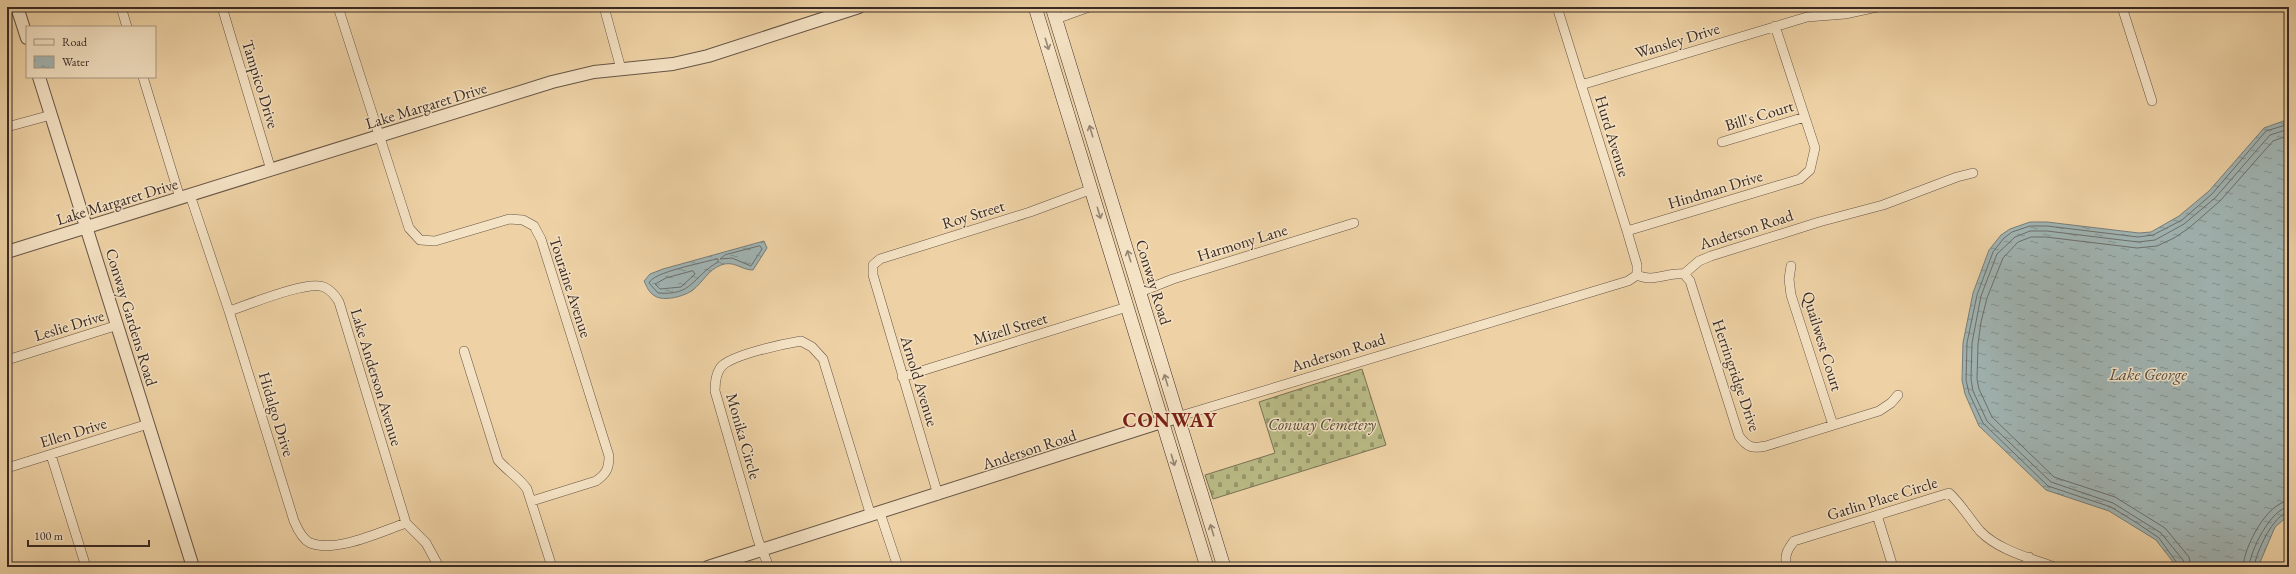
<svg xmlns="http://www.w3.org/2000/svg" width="2296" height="574" font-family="'EB Garamond',serif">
  <defs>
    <pattern id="cemetery-stones" width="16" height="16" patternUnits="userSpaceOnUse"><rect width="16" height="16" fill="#b9bb86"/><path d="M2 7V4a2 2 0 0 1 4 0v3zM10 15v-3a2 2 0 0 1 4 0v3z" fill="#97986d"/></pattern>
    <pattern id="water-ripples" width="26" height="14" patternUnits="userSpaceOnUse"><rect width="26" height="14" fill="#a0b4b3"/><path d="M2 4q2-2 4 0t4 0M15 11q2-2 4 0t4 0" fill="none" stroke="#839391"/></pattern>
  </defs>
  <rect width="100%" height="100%" fill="#eed2a5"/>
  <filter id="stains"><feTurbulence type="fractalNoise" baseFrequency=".005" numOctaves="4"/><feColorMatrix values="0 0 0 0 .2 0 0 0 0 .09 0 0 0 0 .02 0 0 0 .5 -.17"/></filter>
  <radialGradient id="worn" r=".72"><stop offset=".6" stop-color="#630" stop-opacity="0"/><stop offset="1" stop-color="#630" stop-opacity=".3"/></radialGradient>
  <path fill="url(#cemetery-stones)" stroke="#797256" d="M1362,369L1386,445L1213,499L1205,475L1275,453L1259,402Z"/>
  <path fill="url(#water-ripples)" stroke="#777d7a" d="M2289,119V515L2275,527L2258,567H2177L2156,540L2109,511L2046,490L1979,426L1965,394L1962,380L1963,343L1973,293L1989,250L2001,235L2010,229L2030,222H2047L2139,233L2151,232L2179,216L2209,191L2264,128Z
    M764,241L767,248L753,270C741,270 734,260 721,265C708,270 703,282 693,290C685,296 664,302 655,296C649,293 647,287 644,281L650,274L663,269Z"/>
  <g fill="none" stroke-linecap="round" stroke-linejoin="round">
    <path stroke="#6c6f6c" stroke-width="1" d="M760,246L762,249L751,266L732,258L720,259L725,255Z
      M716,259H718V262C692,277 693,296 658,293L649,283C653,272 703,263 716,259Z
      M693,271L695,274L681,287L660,289L655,284L666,278Z
      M2180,567L2159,538L2137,523L2111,507L2048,486L1983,423L1969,393L1966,380L1967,343L1977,295L1993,252L2004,238L2012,232L2030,226H2047L2138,237L2153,235L2182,220L2212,194L2266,131L2289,124
      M2185,567L2183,560L2161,533L2113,503L2051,482L1987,421L1973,391L1971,379L1972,343L1981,296L1997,254L2015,237L2030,231H2047L2138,242L2155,240L2184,224L2215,198L2270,135L2289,129
      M2191,567L2189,557L2165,528L2115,497L2054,477L1992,417L1979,389L1977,379L1978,344L1981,322L1987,298L2003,258L2018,242L2031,237H2046L2137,248L2157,246L2174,238L2189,228L2220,201L2273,141L2289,135
      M2243,567C2244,547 2267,502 2289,501
      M2249,567C2250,551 2271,508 2289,507
      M2254,567C2256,553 2273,514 2289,512"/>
    <defs>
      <path id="minor" d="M121,7L127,27
        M222,7L271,170
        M338,7L409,228L420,240L435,241L509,219L523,220L534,226L541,239L609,456C609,469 606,474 596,481L532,501
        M604,7L621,69
        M1557,7L1627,231L1637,265V275
        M2122,7L2152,101
        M1056,19L1089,7
        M143,77L180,198
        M1581,85L1807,17L1845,14L1877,7
        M7,127L51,115
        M1722,142L1805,117
        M190,195L229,311L294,521C297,528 302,539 310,543C337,553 380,532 406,523
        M1627,231L1800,179L1810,170L1815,148L1775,26
        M1791,266L1789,279L1791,295L1833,425
        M1684,274L1690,281L1739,436C1747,447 1752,449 1766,446L1879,411L1891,403L1898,395
        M1684,274L1699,261L1711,256L1819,222L1883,205L1957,177L1973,173
        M1637,275C1653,283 1667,272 1684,274
        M1140,292L1173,279L1354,223
        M229,311C248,305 307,280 324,287C331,290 335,295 339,302L406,523L426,543L439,567
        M464,351L498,460C507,471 519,477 527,489L552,567
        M7,360L118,325
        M902,377L1127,307
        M1177,417L1628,281L1637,275
        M51,455L86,567
        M7,468L148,424
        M938,495L873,275V265L880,259L1030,212L1092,189
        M880,513L898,567
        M1877,515L1893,567
        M769,567L758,540L715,391C715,382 716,371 723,365C736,354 783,344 801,341L812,347L823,359L871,516
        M1787,567C1784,556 1787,550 1794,541L1949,493C1961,504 1969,518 1980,531C1998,550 2030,558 2054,567
        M2025,567L2029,557"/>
      <path id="tertiary" d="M17,7L27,38
        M39,77L193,567
        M7,252L552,82L594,72L673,64L708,56L859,7
        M708,567L1177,417"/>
      <path id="secondary" d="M1035,7L1207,567
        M1052,7L1224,567"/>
    </defs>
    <use href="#minor" stroke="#665445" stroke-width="10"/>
    <use href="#tertiary" stroke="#665445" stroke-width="14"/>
    <use href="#secondary" stroke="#392a25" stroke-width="14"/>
    <use href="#minor" stroke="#f4e2c4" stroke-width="9"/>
    <use href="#tertiary" stroke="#f4e2c4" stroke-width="12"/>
    <use href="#secondary" stroke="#f4e2c4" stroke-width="13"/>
  </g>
  <defs><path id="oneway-shaft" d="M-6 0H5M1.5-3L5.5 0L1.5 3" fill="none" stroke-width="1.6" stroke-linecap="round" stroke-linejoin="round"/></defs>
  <g stroke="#968674">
    <use href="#oneway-shaft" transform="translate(1047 44) rotate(73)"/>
    <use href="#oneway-shaft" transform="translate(1091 131) rotate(-107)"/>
    <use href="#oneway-shaft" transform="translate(1099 213) rotate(73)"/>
    <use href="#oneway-shaft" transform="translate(1129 256) rotate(-107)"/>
    <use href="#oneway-shaft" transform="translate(1166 380) rotate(-107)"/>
    <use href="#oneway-shaft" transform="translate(1173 460) rotate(73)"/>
    <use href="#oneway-shaft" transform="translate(1212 530) rotate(-107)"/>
  </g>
  <g text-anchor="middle" stroke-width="3" stroke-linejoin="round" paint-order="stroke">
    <g font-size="16" fill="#392a25" stroke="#f4e2c4">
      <text transform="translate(1677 40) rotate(-17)" y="6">Wansley Drive</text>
      <text transform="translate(261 84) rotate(73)" y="6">Tampico Drive</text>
      <text transform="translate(426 105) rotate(-17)" y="6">Lake Margaret Drive</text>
      <text transform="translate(1759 115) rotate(-17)" y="6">Bill's Court</text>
      <text transform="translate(1613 136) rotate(73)" y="6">Hurd Avenue</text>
      <text transform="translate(1715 189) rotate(-17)" y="6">Hindman Drive</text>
      <text transform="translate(117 201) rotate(-17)" y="6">Lake Margaret Drive</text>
      <text transform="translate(973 214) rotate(-17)" y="6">Roy Street</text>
      <text transform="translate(1746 229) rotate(-18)" y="6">Anderson Road</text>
      <text transform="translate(1242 242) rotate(-17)" y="6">Harmony Lane</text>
      <text transform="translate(1154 282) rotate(73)" y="6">Conway Road</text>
      <text transform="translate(571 287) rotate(72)" y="6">Touraine Avenue</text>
      <text transform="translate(132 317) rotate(73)" y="6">Conway Gardens Road</text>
      <text transform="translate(69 325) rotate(-17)" y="6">Leslie Drive</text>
      <text transform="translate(1010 328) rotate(-17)" y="6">Mizell Street</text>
      <text transform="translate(1823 341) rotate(73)" y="6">Quailwest Court</text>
      <text transform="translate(1338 352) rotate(-17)" y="6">Anderson Road</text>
      <text transform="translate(1737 375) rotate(71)" y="6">Herringridge Drive</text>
      <text transform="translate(377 377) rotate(73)" y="6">Lake Anderson Avenue</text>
      <text transform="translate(920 381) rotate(73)" y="6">Arnold Avenue</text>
      <text transform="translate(277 414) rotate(73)" y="6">Hidalgo Drive</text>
      <text transform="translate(73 432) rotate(-17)" y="6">Ellen Drive</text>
      <text transform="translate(744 436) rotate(74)" y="6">Monika Circle</text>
      <text transform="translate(1029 449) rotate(-18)" y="6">Anderson Road</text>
      <text transform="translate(1882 498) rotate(-17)" y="6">Gatlin Place Circle</text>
    </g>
    <g font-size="16" font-style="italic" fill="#534738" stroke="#f4e2c4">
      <text x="1322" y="430">Conway Cemetery</text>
    </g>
    <g font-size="17" font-style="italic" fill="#534c48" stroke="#f4e2c4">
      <text x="2148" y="380">Lake George</text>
    </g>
    <g font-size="20" font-weight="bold" letter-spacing="1" fill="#7a1f14" stroke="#f4e2c4">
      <text x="1170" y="427">CONWAY</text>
    </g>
  </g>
  <rect width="2296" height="574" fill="none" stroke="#eed2a5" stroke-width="24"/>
  <rect x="8" y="8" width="2280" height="558" fill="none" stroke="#392a25" stroke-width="2"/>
  <rect x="12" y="12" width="2272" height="550" fill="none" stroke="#392a25"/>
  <rect x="26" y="26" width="130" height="52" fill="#f4e2c4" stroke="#a99884"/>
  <rect x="34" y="39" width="20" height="6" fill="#f4e2c4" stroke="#a99884"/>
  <text x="62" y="46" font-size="12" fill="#392a25">Road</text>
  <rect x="34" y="56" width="20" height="12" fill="url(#water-ripples)" stroke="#a99884"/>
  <text x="62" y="66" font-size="12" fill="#392a25">Water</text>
  <path d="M28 540v6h121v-6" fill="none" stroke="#392a25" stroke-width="2"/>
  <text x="34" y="540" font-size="12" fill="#392a25" stroke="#f4e2c4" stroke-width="3" paint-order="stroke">100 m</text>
  <rect width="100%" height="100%" filter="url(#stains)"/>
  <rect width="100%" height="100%" fill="url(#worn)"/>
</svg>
